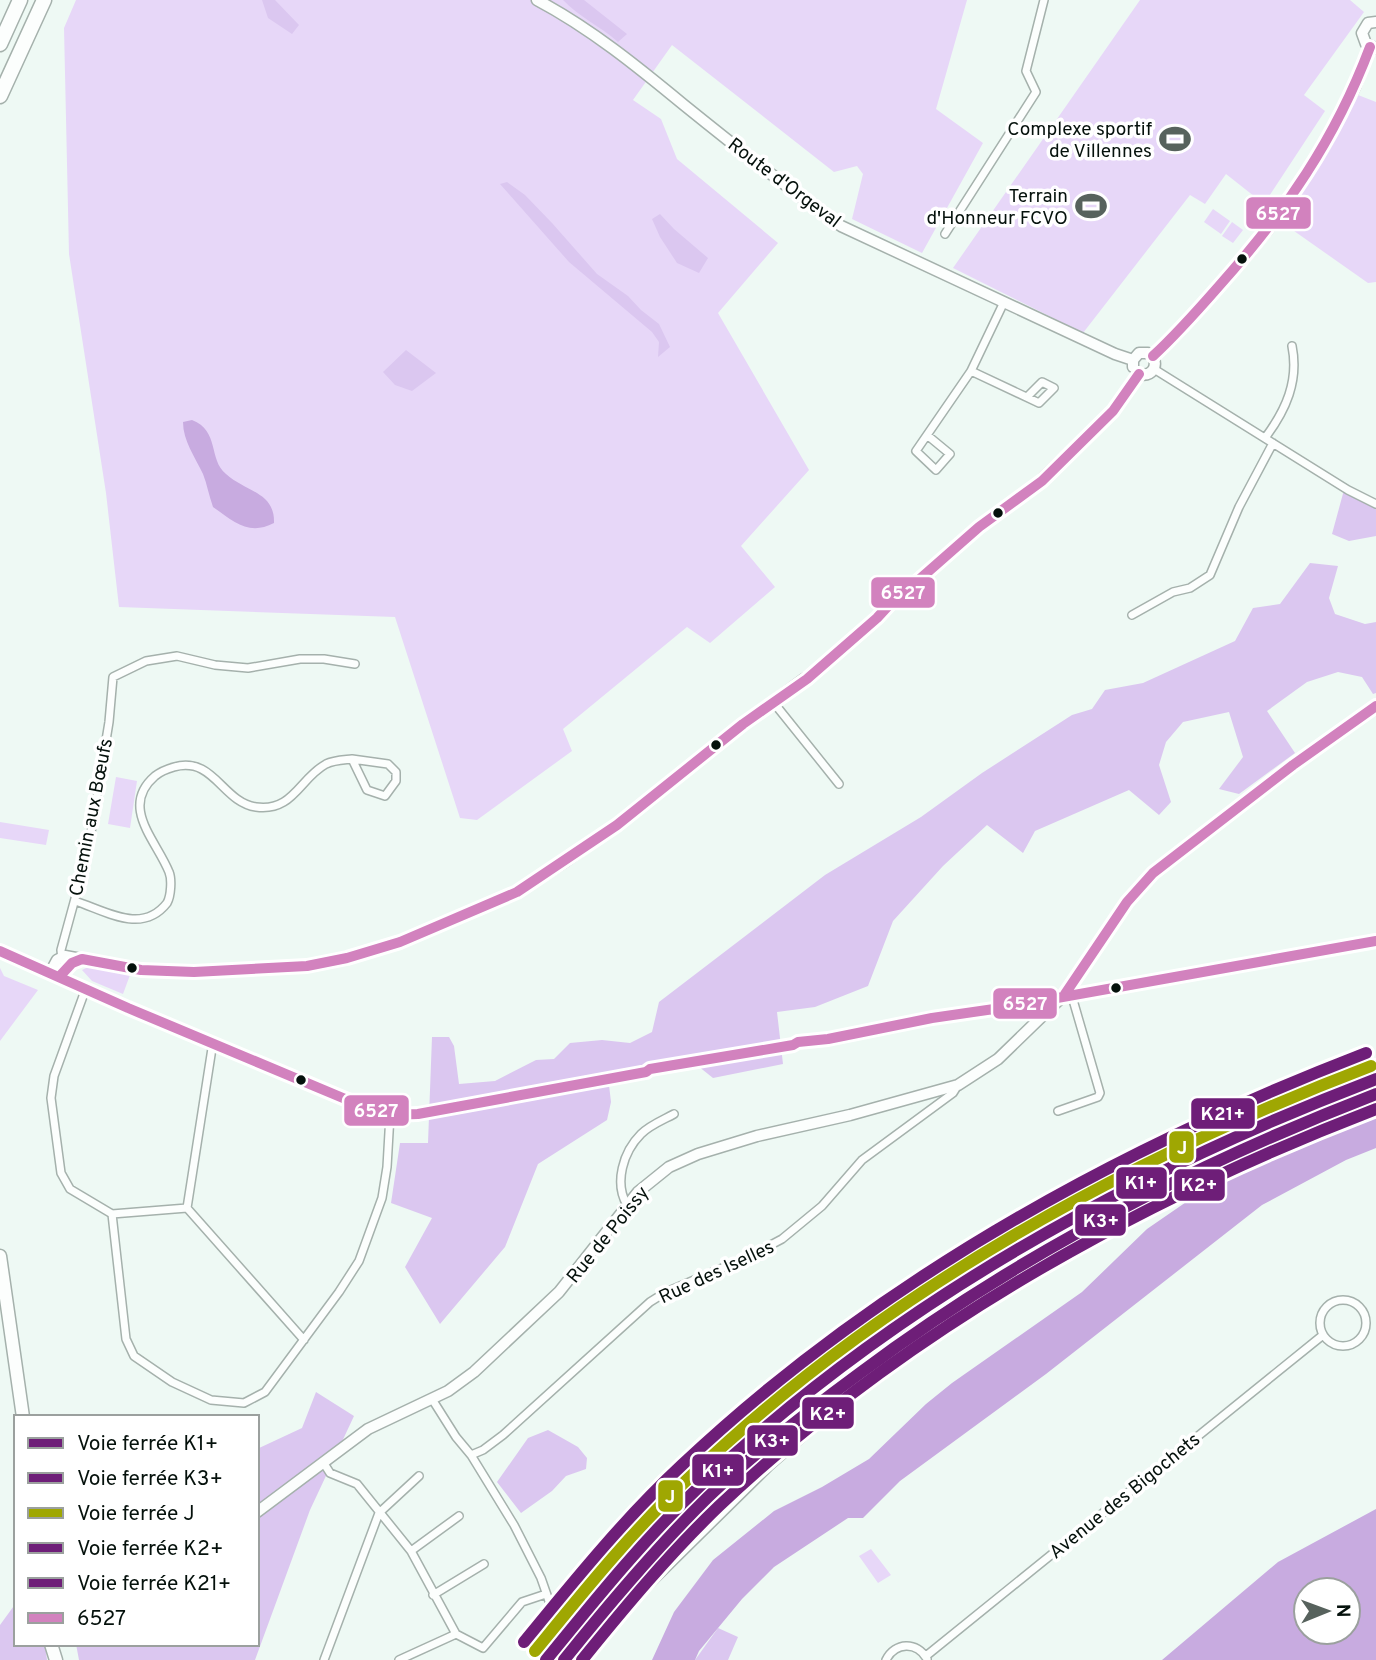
<svg xmlns="http://www.w3.org/2000/svg" width="1376" height="1660" font-family="Overpass,sans-serif">
  <rect width="100%" height="100%" fill="#eef9f4"/>
  <path fill="#e7d7f8" d="M76,0H967L936,109L983,143L922,253L852,219L863,174L857,166L834,172L672,45L633,100L661,119L677,159L778,243L718,313L809,470L741,546L775,587L710,643L687,627L563,729L572,751L477,820L460,818L395,617L119,607L106,493L69,254L64,28Z
    M1140,0H1350L1364,12L1304,95L1325,111L1264,204L1226,174L1205,204L1190,195L1083,333L953,268Z
    M1358,95L1376,102V282L1368,283L1287,226L1286,219L1324,158Z
    M1213,209L1230,221L1221,234L1204,222Z
    M1232,222L1243,230L1233,243L1222,236Z
    M116,777L137,781L130,828L108,824Z
    M0,822L49,830L46,845L0,838Z
    M88,967L130,975L123,994L92,981L82,970Z
    M0,968L4,976L38,990L0,1041Z
    M871,1549L891,1575L878,1583L859,1556Z"/>
  <path fill="#dbc7f0" d="M262,0H275L299,25L292,34L268,18Z
    M563,0H584L627,34L618,42C600,26 579,17 563,0Z
    M507,182L525,195L552,223L597,274L628,296L641,310L659,324L670,347L658,357L659,342L652,332L569,262L500,184Z
    M660,214L674,229L708,258L699,273L677,263L660,237L652,219Z
    M406,350L436,373L412,391L395,385L383,372Z
    M1344,490L1376,507V536L1349,541L1332,534Z
    M1310,563L1338,566L1329,598L1335,614L1365,624L1376,622V693L1373,694L1362,677L1338,672L1307,682L1267,711L1295,753L1239,794L1219,789L1243,757L1229,712L1183,722L1166,742L1159,765L1171,802L1159,815L1129,790L1035,831L1023,853L987,825L943,866L893,921L868,986L815,1007L777,1012L783,1064L713,1078L693,1062L625,1071L609,1085L611,1102L607,1120L538,1164L505,1247L440,1324L405,1267L432,1218L391,1203L400,1143H428L432,1037H449L454,1046L459,1084L495,1081L536,1060L554,1059L570,1043L602,1040L630,1043L652,1032L659,1002L825,875L921,817L982,773L1072,715L1092,709L1105,690L1143,683L1235,641L1253,608L1280,604Z
    M316,1392L354,1416L310,1510L255,1660H79L76,1644H257V1449L302,1428Z
    M548,1430L578,1447L587,1458L586,1469L566,1476L552,1491L521,1513L497,1482L528,1438Z
    M16,1603V1644H45L47,1660H0V1625Z
    M718,1628L738,1637L728,1660H695Z"/>
  <path fill="#c8abe0" fill-rule="evenodd" d="M192,420C220,431 208,459 226,474C246,492 275,492 274,523C249,536 234,522 213,507C209,496 207,484 203,474C195,457 183,441 183,422Z
    M1376,1109V1148L1346,1160L1262,1205L1046,1374L900,1481L863,1518H848L774,1567L742,1599L699,1651L695,1660H652L674,1612L713,1560L774,1511L822,1487L869,1459L926,1404L952,1383L1082,1292L1147,1229L1192,1198L1239,1170Z
    M1376,1509V1660H1162L1278,1562ZM1348,1590V1632H1306V1590Z"/>
  <g fill="none" stroke-linecap="round" stroke-linejoin="round">
    <path stroke="#cbd6d1" stroke-width="7" stroke-dasharray="7 3.5" stroke-linecap="butt" d="M560,1625L575,1637"/>
    <defs>
      <path id="street" d="M945,234L1036,92L1026,71L1044,0
        M1154,369L1348,490L1376,504
        M971,371L1039,403L1054,388L1042,382L1027,397
        M927,435L950,454L936,470L916,451L971,371L1004,302
        M1265,438C1286,410 1299,381 1292,346
        M1132,615L1173,592L1190,588L1210,575L1239,507L1273,443
        M774,703L839,784
        M75,901C106,911 142,935 167,903C171,896 172,879 169,872C157,841 119,807 155,776C160,772 167,769 174,767C214,756 222,802 256,807C293,812 299,779 326,764C334,760 343,760 352,759L367,790L385,796L396,781V772L388,764L352,759
        M62,960L61,950L88,851L109,722L113,677L146,661L177,656L215,665L248,668L300,659H324L355,664
        M59,977L362,1106L390,1115L418,1114L646,1072L650,1069L793,1045L798,1042L828,1039L932,1018L1001,1008L1004,1006L1376,941
        M86,988L54,1076L51,1098L61,1173L70,1189L112,1214L126,1339L134,1356L172,1382L211,1400L244,1403L265,1392L339,1292L359,1261L382,1198L387,1167L390,1115
        M213,1042L187,1208L304,1340
        M1058,1111L1098,1097L1100,1093L1071,993
        M627,1205C614,1183 623,1152 641,1134C650,1125 663,1120 674,1114
        M112,1214L187,1208
        M1320 1323a23 23 0 1 1 46 0a23 23 0 1 1-46 0Z
        M432,1399L456,1437L471,1455L514,1525L541,1578L555,1618L560,1625
        M471,1455L483,1450L503,1435L650,1302L666,1292L748,1257L782,1239L822,1206L862,1160L953,1093L958,1085
        M323,1462L330,1473L357,1484L411,1551L456,1634
        M411,1551L459,1516
        M433,1595L484,1564
        M456,1634L483,1648L522,1602L546,1594
        M575,1637L584,1643L627,1607L770,1466L826,1417L945,1329L1089,1243L1097,1233V1222L1112,1212L1261,1140L1376,1096
        M926,1656L1323,1335
        M324,1660L379,1513L419,1476
        M399,1660L456,1634
        M886,1660C895,1642 917,1641 927,1659"/>
      <path id="secondary" d="M537,0C590,28 638,67 684,105C736,147 787,188 841,226L1115,354L1133,360
        M1375,48L1366,44L1362,33L1368,23L1376,22
        M1153,356L1175,336L1248,254L1282,212L1325,145L1355,87L1370,47
        M1133,367V360L1139,353H1148L1153,356
        M1139,374C1152,377 1158,367 1153,356
        M0,951L59,977L72,963L82,959
        M50,973L57,960L65,956L141,970L194,972L307,966L347,958L400,942L517,892L566,861L617,825L743,724L804,679H807L877,618L900,593L905,592L979,527L1042,481L1044,477L1113,411L1139,374
        M257,1512L368,1429L448,1391L474,1372L559,1292L638,1192L669,1167L698,1154L757,1136L850,1115L958,1085L998,1059L1065,994L1127,902L1153,873L1293,765L1376,706"/>
      <path id="primary" d="M0,1256L23,1417
        M51,1644L56,1660"/>
      <path id="highway" d="M0,44L20,0
        M0,96L44,0"/>
    </defs>
    <use href="#street" stroke="#a5b1ac" stroke-width="10"/>
    <use href="#secondary" stroke="#a5b1ac" stroke-width="13"/>
    <use href="#primary" stroke="#a5b1ac" stroke-width="15"/>
    <use href="#highway" stroke="#a5b1ac" stroke-width="17"/>
    <use href="#street" stroke="#fcfefd" stroke-width="7"/>
    <use href="#secondary" stroke="#fcfefd" stroke-width="10"/>
    <use href="#primary" stroke="#fcfefd" stroke-width="12"/>
    <use href="#highway" stroke="#fcfefd" stroke-width="14"/>
    <defs>
      <path id="bus-1" d="M1153,356C1177,334 1198,310 1219,286C1285,212 1335,140 1370,47
        M0,951L128,1008L362,1106L390,1115L418,1114L646,1072L650,1069L793,1045L798,1042L828,1039L932,1018L1001,1008L1376,941
        M59,977L72,963L82,959L141,970L194,972L307,966L347,958L400,942L517,892L617,825L743,724L807,679L877,618L900,593L905,592L979,527L1042,481L1113,411L1139,374
        M1065,994L1127,902L1153,873L1293,765L1376,706"/>
    </defs>
    <use href="#bus-1" stroke="#fff" stroke-width="16"/>
    <use href="#bus-1" stroke="#d282be" stroke-width="10"/>
    <defs>
      <path id="rail-1" d="M546,1660C595,1600 644,1539 700,1486C892,1304 1130,1173 1376,1079"/>
      <path id="rail-2" d="M564,1660C609,1604 656,1548 708,1497C755,1452 807,1412 860,1373C1018,1255 1192,1165 1376,1094"/>
      <path id="rail-3" d="M535,1651C584,1591 633,1530 690,1477C881,1293 1125,1160 1371,1066"/>
      <path id="rail-4" d="M582,1660C625,1607 669,1554 719,1506C905,1330 1139,1200 1376,1109"/>
      <path id="rail-5" d="M524,1642C574,1581 624,1519 682,1465C877,1281 1117,1149 1366,1053"/>
    </defs>
    <use href="#rail-1" stroke="#fff" stroke-width="18"/>
    <use href="#rail-2" stroke="#fff" stroke-width="18"/>
    <use href="#rail-3" stroke="#fff" stroke-width="18"/>
    <use href="#rail-4" stroke="#fff" stroke-width="18"/>
    <use href="#rail-5" stroke="#fff" stroke-width="18"/>
    <use href="#rail-1" stroke="#6e1e78" stroke-width="12"/>
    <use href="#rail-2" stroke="#6e1e78" stroke-width="12"/>
    <use href="#rail-3" stroke="#9fa702" stroke-width="12"/>
    <use href="#rail-4" stroke="#6e1e78" stroke-width="12"/>
    <use href="#rail-5" stroke="#6e1e78" stroke-width="12"/>
  </g>
  <defs>
    <symbol id="stadium-bare" viewBox="-9 -9 18 18"><path d="M0-5a6.5 5 0 1 0 0 10a6.5 5 0 1 0 0-10ZM-3.5-1.8h7v3.6h-7Z" fill="#57625d" stroke="#fff" stroke-width="2.5" paint-order="stroke"/></symbol>
  </defs>
  <g fill-rule="evenodd">
    <use href="#stadium-bare" x="1153" y="117" width="44" height="44"/>
    <use href="#stadium-bare" x="1069" y="184" width="44" height="44"/>
  </g>
  <g fill="#05110c" stroke="#fff" stroke-width="2.5">
    <circle cx="1242" cy="259" r="6"/>
    <circle cx="998" cy="513" r="6"/>
    <circle cx="716" cy="745" r="6"/>
    <circle cx="132" cy="968" r="6"/>
    <circle cx="1116" cy="988" r="6"/>
    <circle cx="301" cy="1080" r="6"/>
  </g>
  <g text-anchor="middle" stroke-width="7" stroke-linejoin="round" paint-order="stroke">
    <g font-size="19" fill="#05110c" stroke="#fff" text-anchor="end">
      <text x="1152" y="135">Complexe sportif<tspan x="1152" dy="22">de Villennes</tspan></text>
      <text x="1068" y="202">Terrain<tspan x="1068" dy="22">d'Honneur FCVO</tspan></text>
    </g>
    <g font-size="19" fill="#05110c" stroke="#fff">
      <text transform="translate(785 182) rotate(37)" y="7">Route d'Orgeval</text>
      <text transform="translate(90 817) rotate(-79)" y="7">Chemin aux Bœufs</text>
      <text transform="translate(607 1234) rotate(-51)" y="7">Rue de Poissy</text>
      <text transform="translate(716 1271) rotate(-25)" y="7">Rue des Iselles</text>
      <text transform="translate(1124 1495) rotate(-39)" y="7">Avenue des Bigochets</text>
    </g>
  </g>
  <g stroke="#fff" stroke-width="2.5">
    <rect x="1245" y="196" width="67" height="34" rx="7" fill="#d282be"/>
    <rect x="870" y="576" width="66" height="33" rx="7" fill="#d282be"/>
    <rect x="992" y="987" width="66" height="33" rx="7" fill="#d282be"/>
    <rect x="343" y="1094" width="67" height="33" rx="7" fill="#d282be"/>
    <rect x="1190" y="1097" width="66" height="33" rx="7" fill="#6e1e78"/>
    <rect x="1168" y="1130" width="27" height="34" rx="7" fill="#9fa702"/>
    <rect x="1115" y="1166" width="53" height="34" rx="7" fill="#6e1e78"/>
    <rect x="1173" y="1168" width="53" height="34" rx="7" fill="#6e1e78"/>
    <rect x="1074" y="1203" width="53" height="34" rx="7" fill="#6e1e78"/>
    <rect x="801" y="1396" width="54" height="34" rx="7" fill="#6e1e78"/>
    <rect x="746" y="1424" width="53" height="33" rx="7" fill="#6e1e78"/>
    <rect x="691" y="1453" width="54" height="34" rx="7" fill="#6e1e78"/>
    <rect x="657" y="1479" width="27" height="34" rx="7" fill="#9fa702"/>
  </g>
  <g font-size="19" text-anchor="middle" font-weight="bold" fill="#fff">
    <text x="1278" y="220">6527</text>
    <text x="903" y="599">6527</text>
    <text x="1025" y="1010">6527</text>
    <text x="376" y="1117">6527</text>
    <text x="1223" y="1120">K21+</text>
    <text x="1182" y="1154">J</text>
    <text x="1141" y="1189">K1+</text>
    <text x="1199" y="1191">K2+</text>
    <text x="1101" y="1227">K3+</text>
    <text x="828" y="1420">K2+</text>
    <text x="772" y="1447">K3+</text>
    <text x="718" y="1477">K1+</text>
    <text x="670" y="1503">J</text>
  </g>
  <rect x="14" y="1415" width="245" height="231" fill="#ffffff" stroke="#9ba09e" stroke-width="2"/>
  <rect x="28" y="1438" width="35" height="10" fill="#6e1e78" stroke="#9ba09e" stroke-width="2"/>
  <text x="77" y="1450" font-size="21" fill="#05110c">Voie ferrée K1+</text>
  <rect x="28" y="1473" width="35" height="10" fill="#6e1e78" stroke="#9ba09e" stroke-width="2"/>
  <text x="77" y="1485" font-size="21" fill="#05110c">Voie ferrée K3+</text>
  <rect x="28" y="1508" width="35" height="10" fill="#9fa702" stroke="#9ba09e" stroke-width="2"/>
  <text x="77" y="1520" font-size="21" fill="#05110c">Voie ferrée J</text>
  <rect x="28" y="1543" width="35" height="10" fill="#6e1e78" stroke="#9ba09e" stroke-width="2"/>
  <text x="77" y="1555" font-size="21" fill="#05110c">Voie ferrée K2+</text>
  <rect x="28" y="1578" width="35" height="10" fill="#6e1e78" stroke="#9ba09e" stroke-width="2"/>
  <text x="77" y="1590" font-size="21" fill="#05110c">Voie ferrée K21+</text>
  <rect x="28" y="1613" width="35" height="10" fill="#d282be" stroke="#9ba09e" stroke-width="2"/>
  <text x="77" y="1625" font-size="21" fill="#05110c">6527</text>
  <g transform="translate(1327 1611) rotate(89)"><circle r="33" fill="#ffffff" stroke="#9ba09e" stroke-width="2"/>
  <path d="M0-5L12 26L0 18L-12 26Z" fill="#57625d"/>
  <text y="-10" font-size="19" font-weight="bold" text-anchor="middle" fill="#05110c">N</text>
  </g>
</svg>
